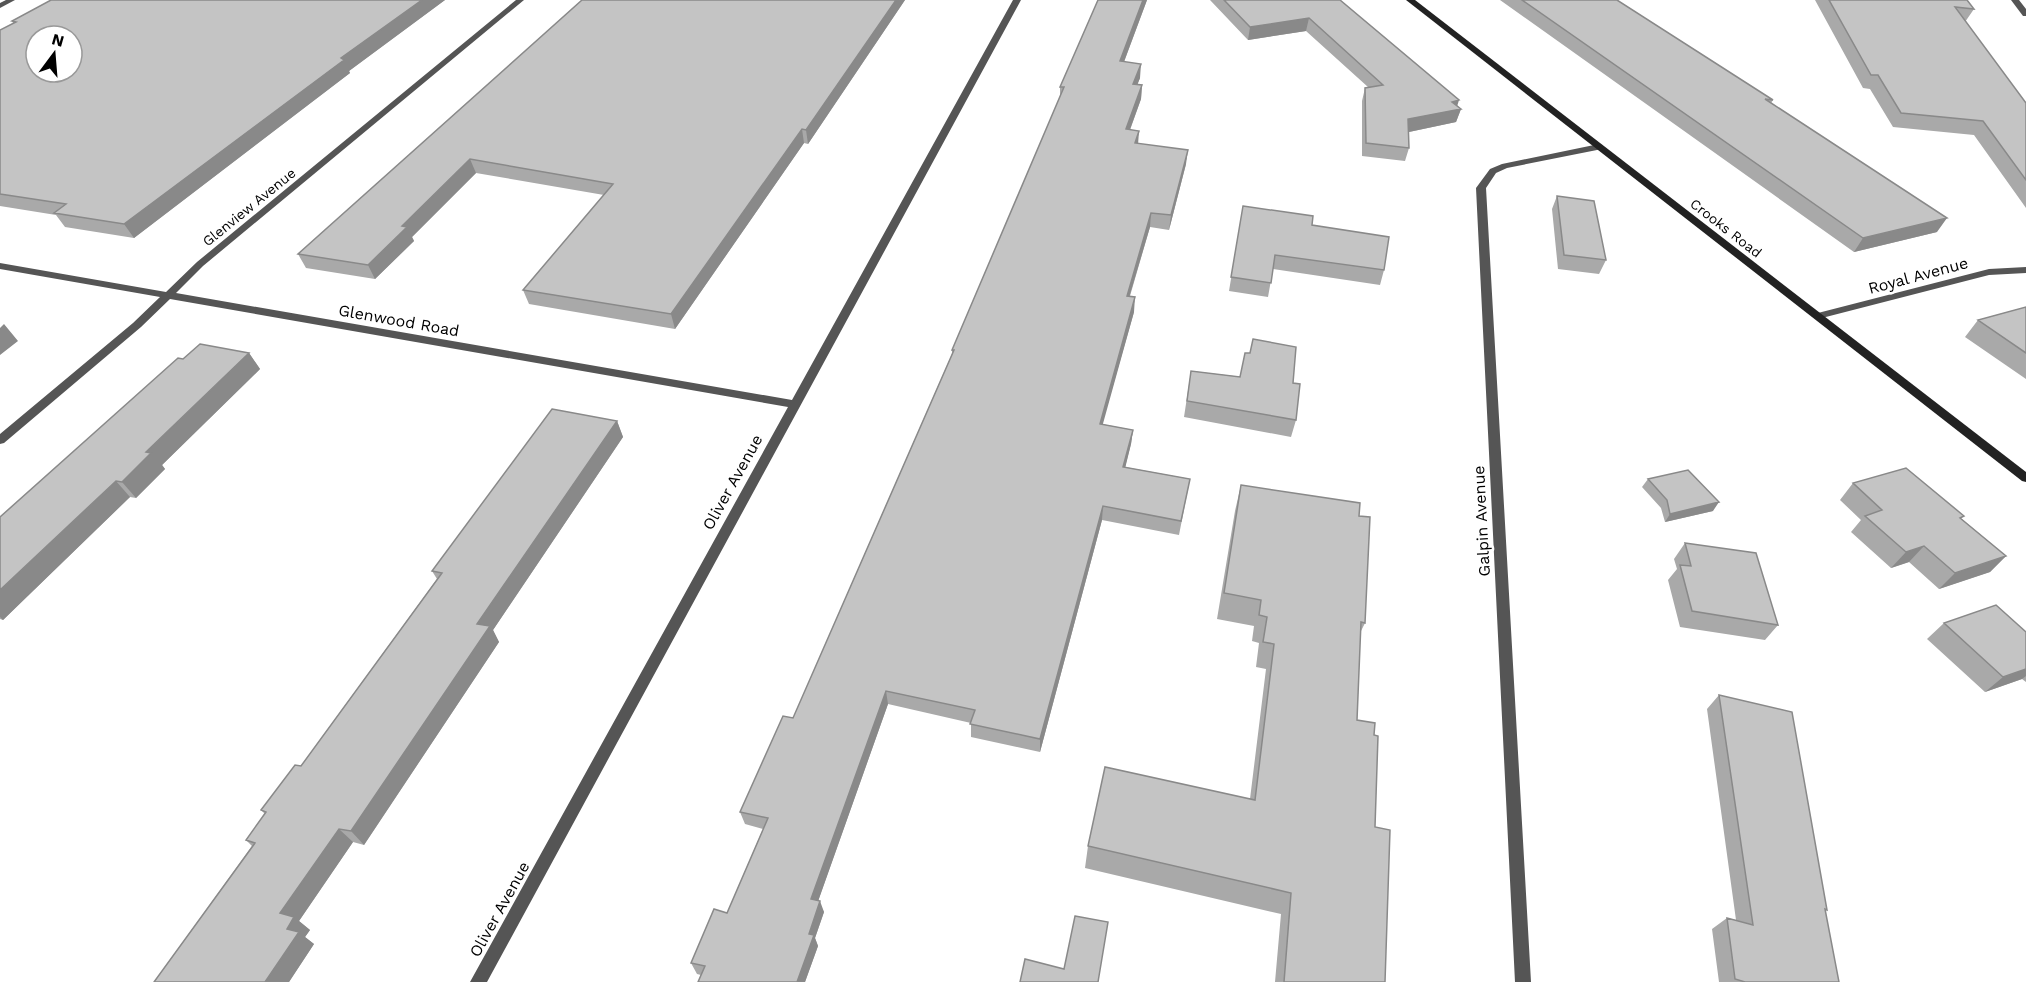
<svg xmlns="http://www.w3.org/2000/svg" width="2026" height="982" font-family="'Work Sans',sans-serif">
  <rect width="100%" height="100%" fill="#fff"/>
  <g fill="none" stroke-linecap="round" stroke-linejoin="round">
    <path fill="#555" fill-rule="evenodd" d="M6,0H15L0,8V3Z
      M516,0H524L203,266L176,293L792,400L1013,0H1021L487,982H470L788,407L170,299L141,327L4,443L0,444V434L133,323L160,297L0,269V263L166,292L197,262Z
      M2011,0H2019L2026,9V16H2023Z
      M1599,144L1602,145V149L1507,168L1496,173L1486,188L1531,982H1515L1476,188L1490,169L1502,164Z
      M2026,267V273L1989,275L1818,319L1813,316L1814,314L1989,269Z"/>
    <path fill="#222" fill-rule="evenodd" d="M1406,0H1415L2026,472V482L2022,481Z"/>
  </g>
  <path fill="#a9a9a9" d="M51,0H445L349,71L350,73L134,238L65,227L56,215L0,206V30L13,23L12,21Z
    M582,0H905L808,144L804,143L675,329L529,304L523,290L604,195L476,173L412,237L414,241L375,279L306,268L298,254Z
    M1098,0H1147L1124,62L1140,78L1137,85H1142L1141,99L1130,130L1138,143L1186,164L1169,230L1150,227L1130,296L1134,312L1102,424L1133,430L1131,444L1125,467L1190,479L1179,535L1102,520L1040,752L971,737V723L888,704L818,901L824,912L815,938L818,946L805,982H698L701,975L697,974L691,963L727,913L763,829L745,824L740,812L793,718L952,354V350L1060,98V87Z
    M1210,0H1340L1461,109L1456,122L1409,132V148L1405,161L1362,156V101L1365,88L1368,87L1306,31L1248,40Z
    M1500,0H1617L1773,100L1771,103L1937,232L1854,252Z
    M1815,0H1967L1974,9L1965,22L2026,103V208L1974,135L1893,127L1870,89L1863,88Z
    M1557,196L1606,260L1599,274L1558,269L1552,209Z
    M1243,206L1312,225L1384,270L1380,285L1273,269L1268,297L1229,291Z
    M2026,307V379L1965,337L1978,320Z
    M249,353L260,369L162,465L165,469L136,498L130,497L3,620L0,619V517L183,359Z
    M1191,371L1293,383L1296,420L1291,437L1184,417Z
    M617,421L623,437L493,630L499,642L364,845L353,842L299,921L310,930L305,937L314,944L289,982H154L252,846L246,840L265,814L261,810L301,766L437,579L432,571Z
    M1648,479L1713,511L1665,522L1661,508L1642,487Z
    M1853,483L1962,519L2006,556L1990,572L1939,589L1909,562L1891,568L1851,532L1861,520L1840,500Z
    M1241,485L1359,516L1365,623L1360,633L1357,720L1374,735L1375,827L1385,982H1275L1281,914L1085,868L1088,846L1250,799L1266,669L1256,667L1259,643L1252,641L1254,626L1217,619L1235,511Z
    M1685,543L1778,625L1765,640L1680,627L1668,580L1677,569L1674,559Z
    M1944,623L2026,632V682L2022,679L1985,692L1927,639Z
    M1719,695L1827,910L1825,911L1839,982H1719L1712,929L1727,918L1736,920L1707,709Z"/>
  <path fill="#898989" d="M422,0H445L349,71L350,73L134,238L124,224L341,58Z
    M896,0H905L808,144L806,130Z
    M1143,0H1147L1119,75L1120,61Z
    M1309,18L1306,31L1248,40L1250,27Z
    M1141,64L1140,78L1132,98L1133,84Z
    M1142,85L1141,99L1125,143L1126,129Z
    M1459,100L1456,110L1461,109L1456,122L1404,133L1408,119L1452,102Z
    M802,129L804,143L675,329L671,314Z
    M1139,131L1138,145L1135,143Z
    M1188,150L1186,164L1169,230L1171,215Z
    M470,159L476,173L412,237L414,241L375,279L368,265L402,226Z
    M1151,213L1150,227L1125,311L1127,296Z
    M1947,218L1937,232L1854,252L1863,238Z
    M1135,297L1134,312L1099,438L1100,424Z
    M4,324L18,341L0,355V328Z
    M249,353L260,369L162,465L165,469L136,498L122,482L146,452Z
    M617,421L623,437L493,630L499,642L364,845L351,831L477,624Z
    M1133,430L1131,444L1122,481L1123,467Z
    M116,481L130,497L3,620L0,617V590Z
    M1719,502L1713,511L1665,522L1670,514Z
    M1103,506L1102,520L1040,752V739Z
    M1924,546L1909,562L1891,568L1906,552Z
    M2006,556L1990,572L1939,589L1955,573Z
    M2026,669V676L2022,679L1985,692L2003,677Z
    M886,691L888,704L815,910L811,899Z
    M339,829L353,842L299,921L310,930L305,937L314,944L289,982H265L287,929L280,913Z
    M820,901L824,912L815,938L818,946L805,982H797L809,934Z"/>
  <path fill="#c4c4c4" stroke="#898989" stroke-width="1.5" fill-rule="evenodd" d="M51,0H422L341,58L344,60L124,224L54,213L66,204L0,194V30L16,22L12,21ZM36,36H72V72H36Z
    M582,0H896L806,130L802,129L671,314L523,290L613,184L470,159L402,226L407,227L368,265L298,254Z
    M1098,0H1143L1120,61L1141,64L1133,84L1142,85L1126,129L1139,131L1135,143L1188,150L1171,215L1151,213L1127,296L1135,297L1100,424L1133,430L1123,467L1190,479L1181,521L1103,506L1040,739L970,724L975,710L886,691L811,899L820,901L809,934L814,935L797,982H698L705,966L691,963L714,909L727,913L768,818L740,812L783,716L793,718L954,350H952L1064,87H1060Z
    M1224,0H1340L1459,100L1452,102L1461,109L1408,119L1409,148L1366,143L1365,88L1383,85L1309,18L1250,27Z
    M1522,0H1617L1773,100L1765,99L1947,218L1863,238Z
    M1829,0H1967L1974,9L1955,7L2026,103V180L1983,121L1901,113L1878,75H1871Z
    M1557,196L1594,201L1606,260L1564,255Z
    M1243,206L1313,216L1312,225L1389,237L1384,270L1275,255L1271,283L1231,277Z
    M2026,307V353L1978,320Z
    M1253,339L1296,347L1293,383L1300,384L1296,420L1187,401L1191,371L1240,377L1245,353H1250Z
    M200,344L249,353L146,452L151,453L122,482L116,481L0,590V517L178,358L183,359Z
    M552,409L617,421L477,624L490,626L351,831L339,829L280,913L294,917L287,929L299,932L265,982H154L255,843L246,840L266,812L261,810L295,765L301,766L442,573L432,571Z
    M1906,468L1964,516L1960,518L2006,556L1955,573L1924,546L1906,552L1865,516L1882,510L1853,483Z
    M1688,470L1719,502L1670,514L1667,500L1648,479Z
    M1241,485L1360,503L1359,516L1370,517L1365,623L1361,622L1357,720L1375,723L1374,735L1378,736L1375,827L1390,830L1385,982H1284L1291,893L1088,846L1105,767L1255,800L1274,644L1263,642L1267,617L1259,615L1261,600L1224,593Z
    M1685,543L1756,553L1778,625L1692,611L1680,565L1691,566Z
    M1996,605L2026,632V669L2003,677L1944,623Z
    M1719,695L1792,712L1827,910L1825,909L1839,982H1745L1735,979L1727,918L1753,925Z
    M1075,916L1108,922L1098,982H1020L1025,959L1064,969Z"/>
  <g text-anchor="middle" stroke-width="5" stroke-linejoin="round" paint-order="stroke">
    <g font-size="14" fill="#000" stroke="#fff">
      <text transform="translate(249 207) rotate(-39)" y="5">Glenview Avenue</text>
      <text transform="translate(1726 228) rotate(38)" y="5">Crooks Road</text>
    </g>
    <g font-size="16" fill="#000" stroke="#fff">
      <text transform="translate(1918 275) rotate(-15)" y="6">Royal Avenue</text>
      <text transform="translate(399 320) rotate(10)" y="6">Glenwood Road</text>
      <text transform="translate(732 482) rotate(-61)" y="6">Oliver Avenue</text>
      <text transform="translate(1481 521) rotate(-93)" y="6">Galpin Avenue</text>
      <text transform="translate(499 909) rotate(-61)" y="6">Oliver Avenue</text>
    </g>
  </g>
  <g transform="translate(54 54) rotate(16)"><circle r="28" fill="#ffffff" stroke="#999999" stroke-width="1.5"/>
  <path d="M0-4.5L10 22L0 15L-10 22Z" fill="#000000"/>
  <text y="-9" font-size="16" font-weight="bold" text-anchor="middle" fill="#000000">N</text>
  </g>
</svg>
